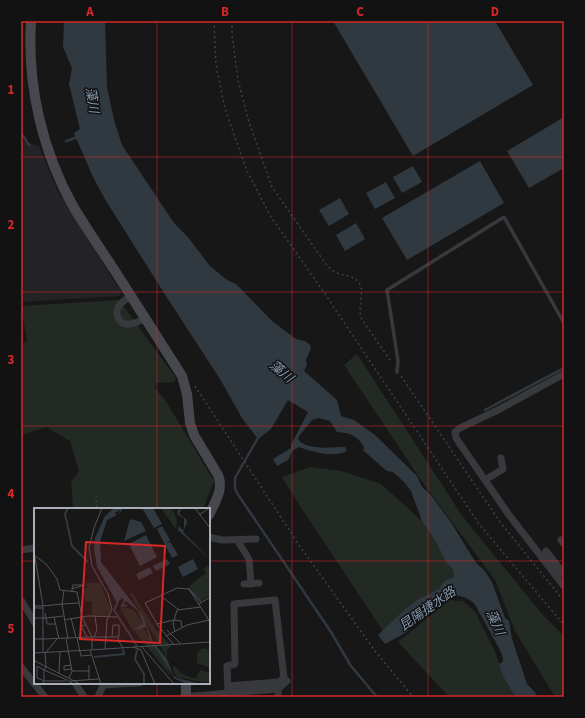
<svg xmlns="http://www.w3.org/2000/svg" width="585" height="718" font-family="'Source Sans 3','Noto Sans JP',sans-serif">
  <rect width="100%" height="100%" fill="#171718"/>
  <path fill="#232325" d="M21,140L39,146L58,192L121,292L120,296L21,302Z"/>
  <path fill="#232a24" d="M119,300L176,378L174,382L156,383L155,389L164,398L214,481L203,509H73L71,482L79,471L70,441L46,427L22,435L21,344L27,341L21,306Z
    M357,354L463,517L542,614L564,636V697H555L515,631L495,580L423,483L344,365Z
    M310,467L341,471L381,484L422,521L436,542L447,564L453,569L454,577L444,581L439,589L401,613L383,631L300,506L282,477Z
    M450,600L463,601L476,613L496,654L501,671L516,697H449L398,642Z"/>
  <path fill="#313940" d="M64,21H105L107,87L114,120L122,145L174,223L187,236L210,266L227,280L236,284L272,321L296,339L305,341L310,345L311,348L306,360L307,365L304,371L337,400L341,416L354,420L375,435L417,476L422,487L431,495L450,521L476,563L484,570L492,582L505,618L509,621L512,639L527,684L535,692L537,697H516C509,687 502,676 499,664L503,662V658L500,650L474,603C465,596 452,592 442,600C434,608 435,613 422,612L414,620L407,632L385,644L378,635L401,613L417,600L439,589L444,581L454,577L453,569L447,564L436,542L422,521L411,491L405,483L393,472L387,471L381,466L363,450L364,447C357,435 350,433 337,432L330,421L319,418L312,420L299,436L298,439C306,451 333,447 345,447L347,451C334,458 312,452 299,447C290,451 292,453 288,460L277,466L273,459L291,448V445L308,412L288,400L271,429L258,439L242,418L220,379L166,296L106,201L93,177L74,133L80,129L69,84L72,68L63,47Z
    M333,21H495L533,85L413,156Z
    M564,117V168L529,188L507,151Z
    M480,161L504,203L407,260L382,218Z
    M413,166L422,182L402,193L393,177Z
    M386,182L395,198L375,209L366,193Z
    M340,198L349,214L329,226L319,210Z
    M356,223L365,239L345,251L336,235Z"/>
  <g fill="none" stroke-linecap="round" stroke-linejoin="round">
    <path stroke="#313940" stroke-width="2.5" d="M21,133L29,145
      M66,141L78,137
      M485,410L564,368
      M259,436L235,478V488L237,493L331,632L351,666L377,697"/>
    <path stroke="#3e4044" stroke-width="1.5" stroke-dasharray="2 3" stroke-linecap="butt" d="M214,21L216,65L225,109L247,171L271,217L321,288L479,524L564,625
      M232,21V34L238,80L249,122L272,187L325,263C328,266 331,270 335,272C344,277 357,274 361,287C363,297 358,308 361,318L392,363
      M401,376L500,522L564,601
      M195,386L299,545L375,651L413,697
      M96,495L97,509"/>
    <path stroke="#38393d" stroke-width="3.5" d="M397,372L398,361L387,290L504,217L564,323"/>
    <path stroke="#38393d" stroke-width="7" d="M131,296C123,301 112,308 119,319C120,322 123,324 126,324C133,325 140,321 145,318
      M564,374L498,410L460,428L455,432L456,438L509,515L564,586
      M485,480L503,469L501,458
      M209,537L222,540L256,539
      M237,540L249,559L251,584
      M561,540L564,544
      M21,550L35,548
      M546,551L563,573
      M244,584L259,583
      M21,600L35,623
      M21,667L45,697
      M75,683L84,697
      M103,685L139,683
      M228,686L279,682L284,678L275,600L234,604L235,664L227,666L228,693
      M98,697L104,683
      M183,697L278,689L287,681
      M278,697V689"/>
    <path stroke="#46484d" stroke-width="10" d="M31,21C27,85 42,151 74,208C87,229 101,250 115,271C137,306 160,341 182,376L187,394L190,423L194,435L218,475C224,489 215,502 209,515
      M186,697V683"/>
  </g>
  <path fill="none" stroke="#d62828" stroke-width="1" stroke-opacity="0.55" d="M157,21V509M292,21V697M428,21V697M21,157H564M21,292H564M21,426H564M21,561H35M209,561H564M157,683V697"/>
  <g text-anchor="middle" stroke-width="3" stroke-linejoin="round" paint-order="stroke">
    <g font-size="13" font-style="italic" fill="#8599ad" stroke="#121213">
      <text transform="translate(93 100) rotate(81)" y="5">藻川</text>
      <text transform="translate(282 371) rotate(40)" y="5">藻川</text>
      <text transform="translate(427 608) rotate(-35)" y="5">昆陽捷水路</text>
      <text transform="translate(496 622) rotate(67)" y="5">藻川</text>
    </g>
  </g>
  <g transform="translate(34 508)">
    <rect width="176" height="176" fill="#171718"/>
    <path d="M127,0H136L140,4L143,14L142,21ZM173,58L176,60V87L165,94L155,78L172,65L170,61ZM52,75H66L77,101L74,108H58V94L51,93L50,86H48V82L53,80ZM98,84L121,121L137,138L133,141V150L96,86ZM90,99L100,102L109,115L99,122L86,101ZM108,118L131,154L137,168L101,124ZM168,140L176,142V160L163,155V145ZM141,158L147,165L158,170H162L166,162L176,165V172L172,175L143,169L138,160Z" fill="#232a24"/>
    <path d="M80,0H89L85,7L86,2L81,5L83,7L73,12L66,34L67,54L109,108L119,134L133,151L139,167L143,170L167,176L151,175L141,171L116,131L112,119L98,123L109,115L104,103L92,93L89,96L95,98L86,99L90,92L88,90L83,95L63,59L60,41L61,30L71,8ZM108,0H119L128,16L120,20ZM148,0L145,6L152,11L153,15L149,24L176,51L144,22L145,18L148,22L150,21V10L144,7L143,3ZM96,11L107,14L112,23L90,33ZM128,18L136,32L132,36L136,34L144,47L138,50L123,21ZM112,27L123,49L106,58L95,36ZM133,51L136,56L122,63L119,58ZM159,51L164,61L149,69L144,59ZM116,59L119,65L105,72L102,66Z" fill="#313940"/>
    <path fill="none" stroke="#313940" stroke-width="2" d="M34,0L31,6L38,38L54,54M154,80L167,94M84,94L80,102L103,138M103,142L101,151L110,166V176M60,149L90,146L89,141"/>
    <path fill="none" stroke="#525358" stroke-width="1" d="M68,0L60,20L55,40L58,58L74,86L78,101L73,112L71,141M161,0L176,20M165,7L175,0M0,47L12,56L23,71L26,82L43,84L48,109L58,129H84M1,49L9,98H1V100H9M38,83V81L39,77H50L38,81M127,88L145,102M165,96L176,89M11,105L12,110L29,108M20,109L25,131M37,110L42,130M30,112L54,108L83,109M140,112L147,113L148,119M0,115L1,110H12L13,116H21M123,116L140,112M51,117L47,118L53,129M133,122L146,135M141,123L139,116L143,102L167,99M0,127L1,131H9M132,128L153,117L175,112M60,129L63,122L61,109M78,129L79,117H85V128H83M85,129L84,132L89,140M43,130L47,148L58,147M9,131L58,129V141M32,131L38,163L35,170M34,131L28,96L45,95M140,137L123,116L111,95L143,80L155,81L176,114M99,139L107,142L121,176M108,139L140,176M56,142L176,134M9,144V98L28,96L30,83M11,144L12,159L10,162V173L3,170V158L10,162L33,172L36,174L40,176M12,144L23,131M0,145L56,142L67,176M0,148L1,153L46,176M37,157L30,158V162L37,161M38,163H55M25,165L26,144M55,172V157M36,173L65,171M9,176L10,173H32"/>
    <path fill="#d62828" fill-opacity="0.15" stroke="#d62828" stroke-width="2" d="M52,34L131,38L126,135L46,131Z"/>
    <rect width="176" height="176" fill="none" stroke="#aaaeb7" stroke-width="2"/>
  </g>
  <rect width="585" height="718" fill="none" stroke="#121213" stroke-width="44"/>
  <rect x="22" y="22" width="541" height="674" fill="none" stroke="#d62828" stroke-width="1.5"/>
  <g font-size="13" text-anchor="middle" font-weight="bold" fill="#d62828">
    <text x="90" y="16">A</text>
    <text x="225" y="16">B</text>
    <text x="360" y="16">C</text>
    <text x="495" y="16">D</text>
    <text x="11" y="94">1</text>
    <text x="11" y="229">2</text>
    <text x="11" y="364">3</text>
    <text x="11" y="498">4</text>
    <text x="11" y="633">5</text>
  </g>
</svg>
